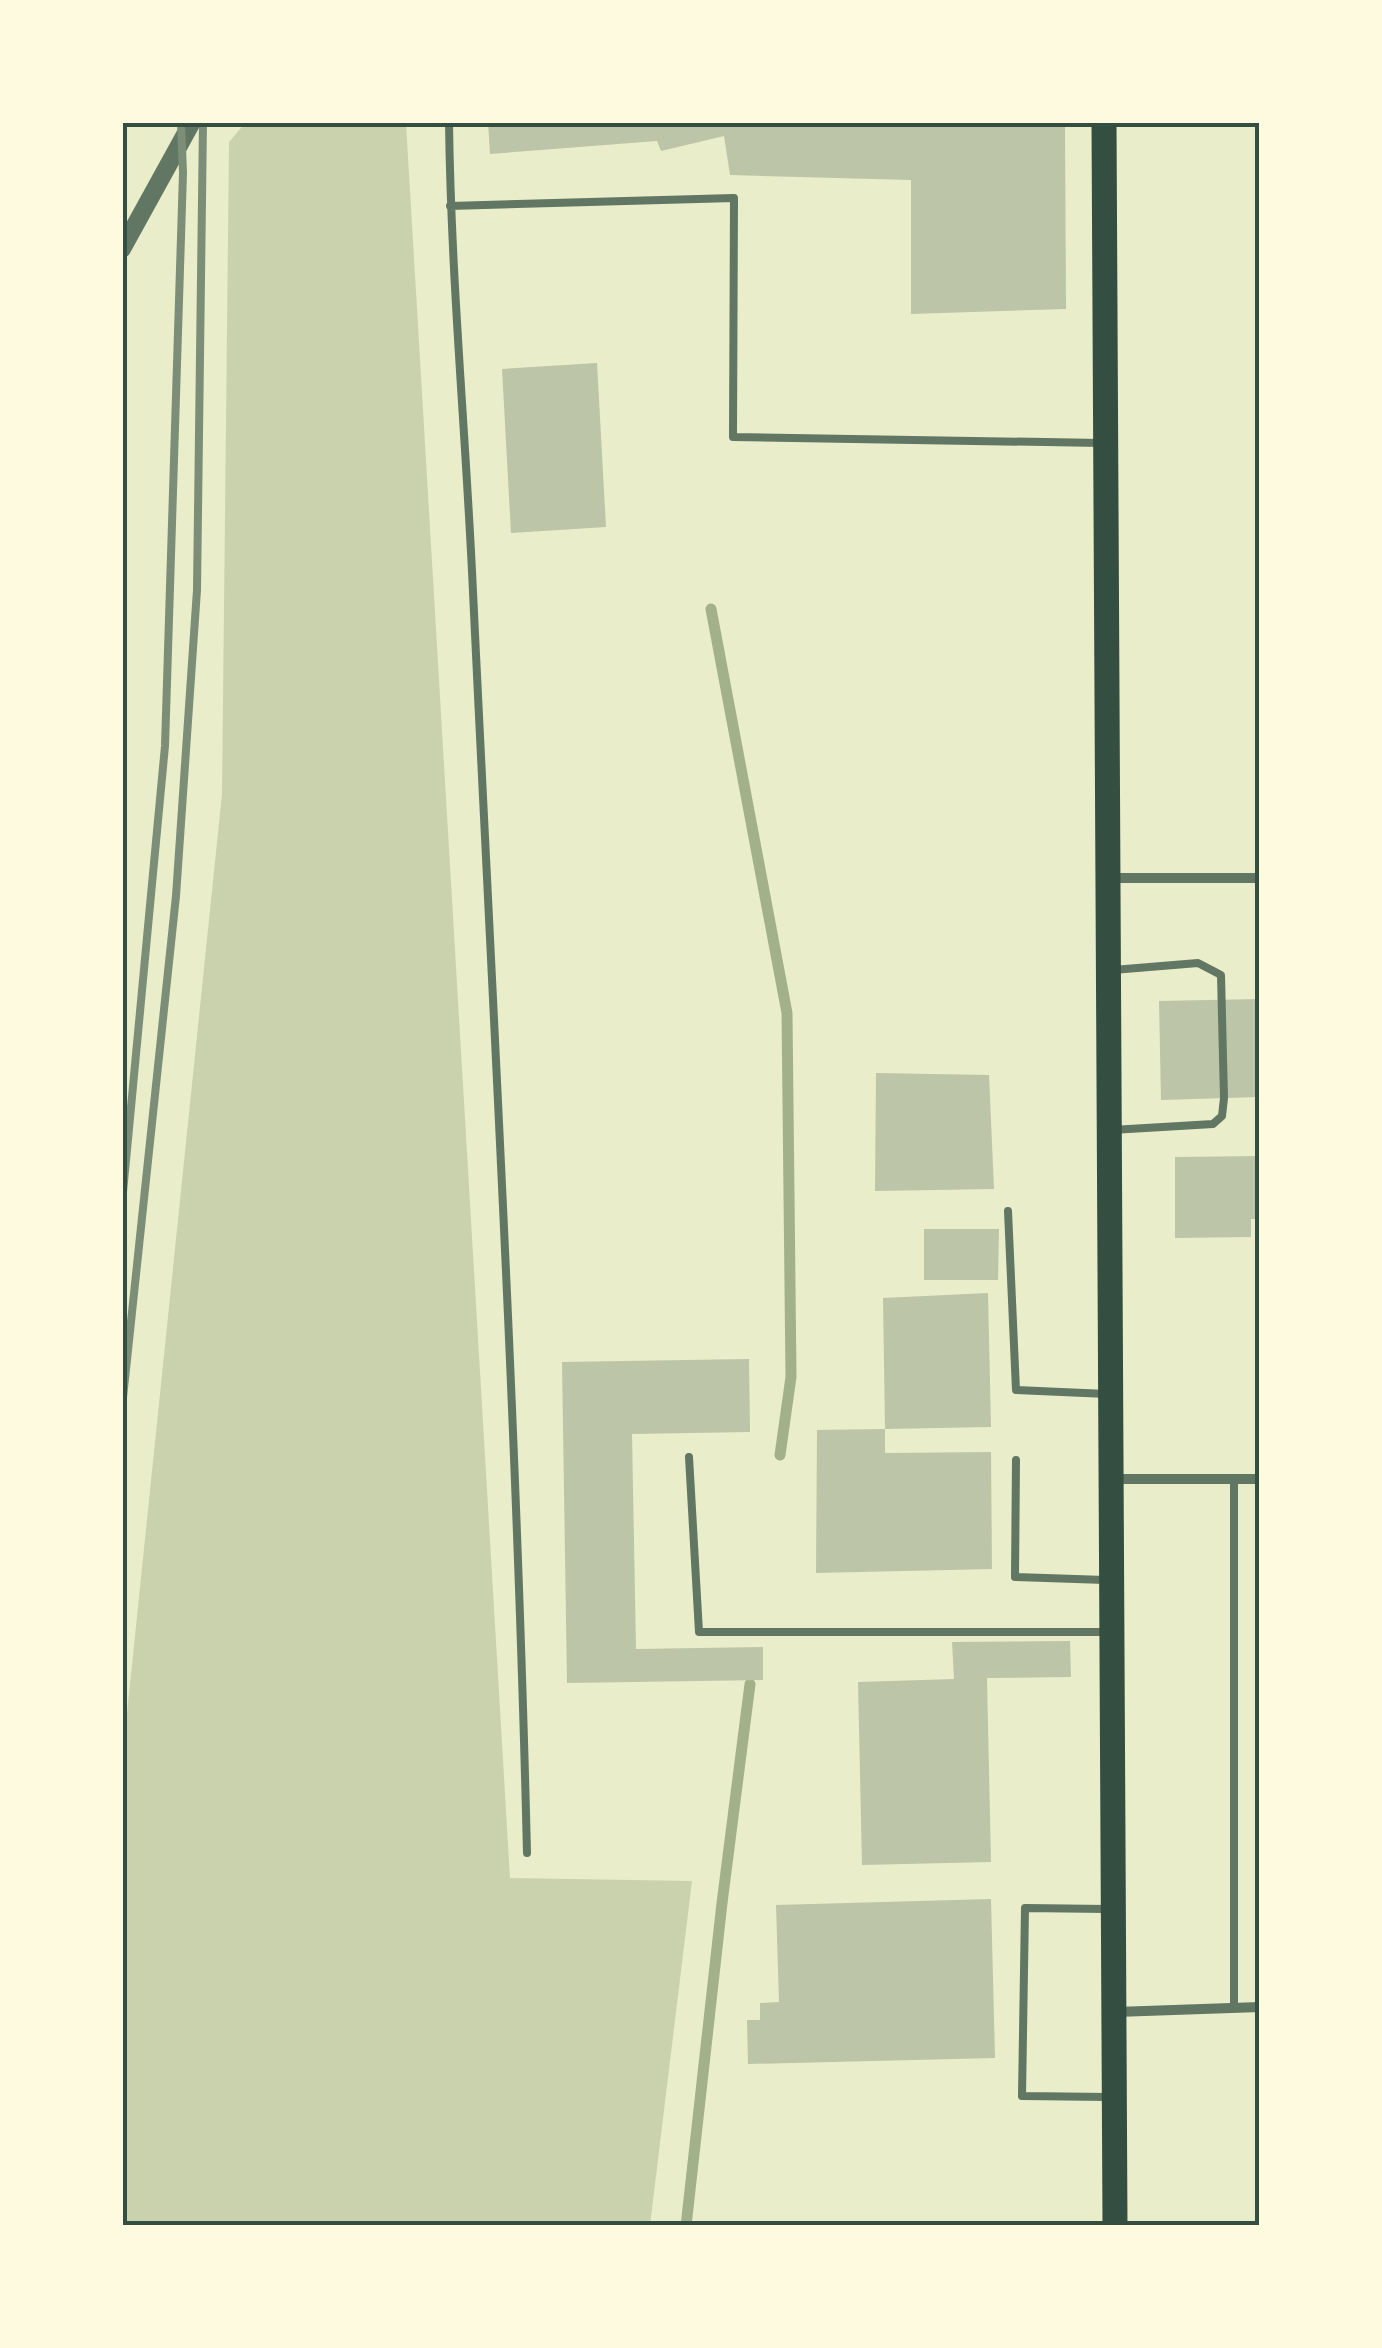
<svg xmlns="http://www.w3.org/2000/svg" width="1382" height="2348" font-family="'Roboto Condensed',sans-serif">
  <rect width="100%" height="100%" fill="#e9edc9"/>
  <path fill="#cad2ad" d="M246,122L406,123L510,1878L692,1881L650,2225H123V1752L222,794L229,142Z"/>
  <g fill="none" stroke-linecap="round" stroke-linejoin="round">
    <path stroke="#a3b18a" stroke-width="11" d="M711,609L787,1013L791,1377L780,1455
      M686,2226L722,1903L750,1684"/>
  </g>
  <path fill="#bcc5a7" d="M488,122H1065L1066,309L911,314V180L730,175L724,136L661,151L657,141L490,154Z
    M597,363L606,527L511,533L502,369Z
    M1260,999V1097L1161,1100L1159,1001Z
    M876,1073L989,1075L994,1189L875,1191Z
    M1260,1156V1219H1251V1237L1175,1238V1157Z
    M924,1229H999L998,1280H924Z
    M988,1293L991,1427L885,1429L883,1298Z
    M749,1359L750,1432L632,1434L636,1649L763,1647V1680L567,1683L562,1362Z
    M885,1429V1453L991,1452L992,1569L816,1573L817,1430Z
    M1070,1641L1071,1677L987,1678L991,1862L862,1865L858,1682L954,1679L952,1642Z
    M991,1899L995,2058L748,2064L747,2020H760V2003L779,2002L776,1905Z"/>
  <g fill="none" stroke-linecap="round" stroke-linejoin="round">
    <path stroke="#617663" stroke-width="8" d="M449,122C451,279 466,436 473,592C493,1012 517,1432 527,1853
      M450,206L734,198L733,437L1102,443
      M1112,1130L1213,1124L1222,1116L1224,1098L1221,975L1198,963L1113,970
      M1008,1211L1016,1390L1107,1394
      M689,1457L699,1632H1105
      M1016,1460L1015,1577L1105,1580
      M1107,1909L1025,1908L1022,2096L1108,2097
      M1234,2008V1479"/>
    <path stroke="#617663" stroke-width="10" d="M1111,878H1260
      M1110,1479H1260
      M1116,2012L1260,2007"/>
    <path stroke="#617663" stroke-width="18" d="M122,249L192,122"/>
    <path stroke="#344e41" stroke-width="25" d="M1104,122L1115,2226"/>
    <path stroke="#7c8e77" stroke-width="8" d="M122,1203L165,746L183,173L181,122
      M122,1407L176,896L197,590L203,122"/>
  </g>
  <rect width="1382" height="2348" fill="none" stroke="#fefae0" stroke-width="250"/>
  <rect x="125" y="125" width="1132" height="2098" fill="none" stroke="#344e41" stroke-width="4"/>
</svg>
